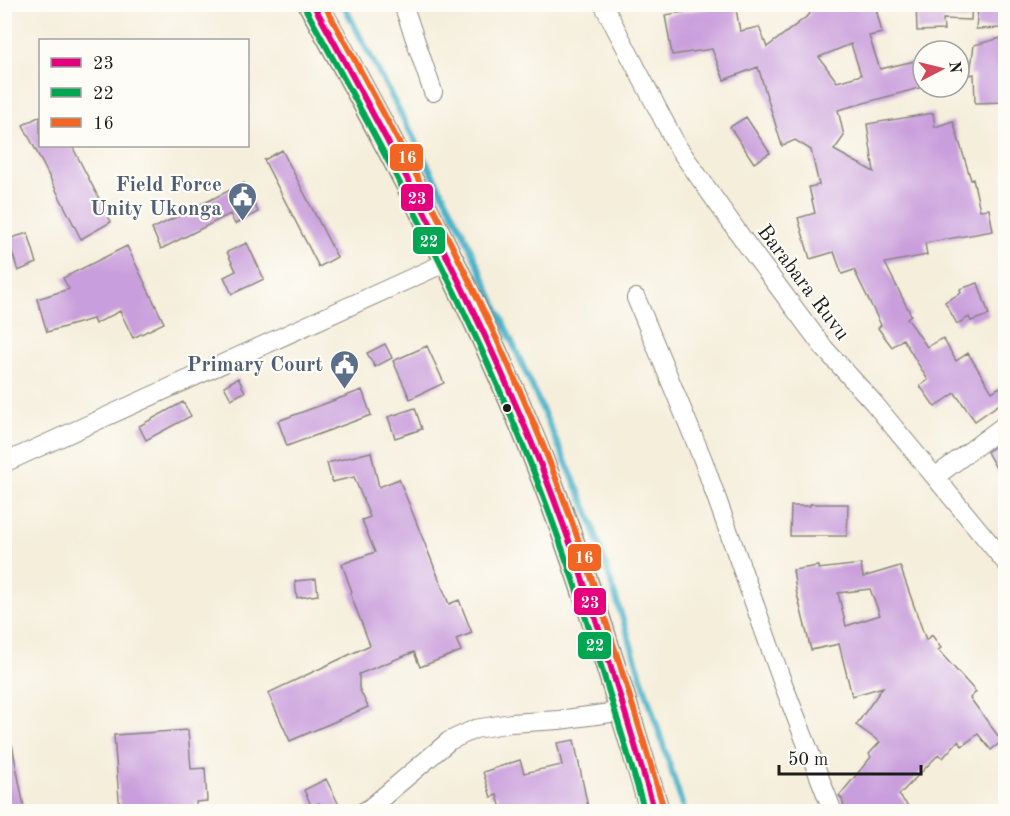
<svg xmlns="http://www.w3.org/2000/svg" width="1010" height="816" font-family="'Old Standard TT',serif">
  <rect width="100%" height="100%" fill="#fdfcf7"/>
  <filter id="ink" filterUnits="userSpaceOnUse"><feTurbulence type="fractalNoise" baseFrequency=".0167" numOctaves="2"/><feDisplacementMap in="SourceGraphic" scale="12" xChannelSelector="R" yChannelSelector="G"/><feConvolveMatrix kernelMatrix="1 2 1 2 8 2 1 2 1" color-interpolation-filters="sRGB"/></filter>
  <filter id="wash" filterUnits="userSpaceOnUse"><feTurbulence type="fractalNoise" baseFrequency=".008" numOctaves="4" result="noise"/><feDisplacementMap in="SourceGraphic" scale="24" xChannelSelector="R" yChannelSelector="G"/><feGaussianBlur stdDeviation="1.35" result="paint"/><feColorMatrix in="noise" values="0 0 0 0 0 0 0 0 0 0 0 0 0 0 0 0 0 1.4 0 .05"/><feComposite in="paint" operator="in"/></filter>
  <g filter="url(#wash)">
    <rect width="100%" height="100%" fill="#f5eedb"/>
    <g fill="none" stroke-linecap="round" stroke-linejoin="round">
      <path stroke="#4ab2c9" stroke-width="6" d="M343,4L463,232L589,514L684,810"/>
    </g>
    <g id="blocks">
      <path fill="#c99edc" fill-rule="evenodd" d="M709,4H735L740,31L759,27L767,47L810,14L808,10L816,4H875L882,33L869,36L880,69L923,59V87L838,110L844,136L834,150L874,172L867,124L933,113L935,127L953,121L971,180L973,179L980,210L989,209L993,231L925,243L927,255L885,263L911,315L907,318L927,347L943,338L956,361L968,353L992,392L1005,384V400L975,421L955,393L935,407L920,386L928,380L903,339L892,347L878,328L881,325L854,270L842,274L834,252L810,259L798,218L815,213L809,187L819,185L811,150L795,140L782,146L758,67L724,80L712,49L672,55L665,15L709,8ZM851,44L861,75L837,82L819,57Z
        M916,4H972L971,20L943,19L944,30L917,31Z
        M978,8H1005V28L976,29Z
        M1005,37V102L975,103L974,74L970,75L974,45Z
        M40,116V146H72L111,222L81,239L23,125Z
        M746,117L770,153L754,163L730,127Z
        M282,150L337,257L319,267L264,160Z
        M244,183L258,212L235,224L230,214L161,249L152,229Z
        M28,233L37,263L18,271L8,239Z
        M247,243L264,279L232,294L224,277L236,271L227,252Z
        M127,246L164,323L133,338L120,311L95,324L93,319L47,332L37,299L69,289L63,278Z
        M978,283L989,315L971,321L969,317L957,324L945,302L961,293L960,289Z
        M385,344L392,358L375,367L367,353Z
        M427,346L444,383L410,399L393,361Z
        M238,378L245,392L231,399L224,386Z
        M362,390L371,415L287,446L278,421Z
        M183,402L191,416L146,440L139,426Z
        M415,408L422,429L395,438L388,417Z
        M1005,440V484L987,452Z
        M371,452L379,487L399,479L449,604L459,600L472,633L456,639L461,651L420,667L414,652L359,674V688L368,707L290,741L268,693L370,645L350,593L352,592L342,564L375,552L362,520L370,517L354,477L332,482L327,463Z
        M810,504H848L847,536H790L791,506H810Z
        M861,564L863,577L900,566L926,640L932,635L941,648L938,650L976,692L970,698L1002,741L991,750L978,734L962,746L958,741L943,758L939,754L899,795L913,812H847L844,808L842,799L839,796L871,757L869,754L880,742L856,725L883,687L852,696L839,644L811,650L796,590L793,570L818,566V569ZM870,589L880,615L846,626L838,593Z
        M316,579L318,595L297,598L295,581Z
        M188,730L191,769L205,768L207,801L196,802V812H120L114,735Z
        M574,740L589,812H573L572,809L558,812H502L497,795L491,797L483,772L520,760L524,773L562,765L557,743Z
        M12,745L25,812H4V746Z
        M326,779L340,807L332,812H323L319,803L312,807L304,790Z"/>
    </g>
  </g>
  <g filter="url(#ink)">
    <use href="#blocks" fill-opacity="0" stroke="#88857c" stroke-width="1.5"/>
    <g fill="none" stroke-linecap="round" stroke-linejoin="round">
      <defs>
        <path id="street" d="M403,4L433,92
          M603,4L677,146L747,245L824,348L873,402L1006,563
          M636,298L703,460L782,681L833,812
          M4,463L449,261
          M935,477L1006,424
          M363,812L370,808L449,741L475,729L511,723L559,720L625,711"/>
        <path id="primary" d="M313,4C384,132 454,262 512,396C571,530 613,671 655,812"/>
      </defs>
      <use href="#street" stroke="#88857c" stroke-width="20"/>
      <use href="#primary" stroke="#88857c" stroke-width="31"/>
      <use href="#street" stroke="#fff" stroke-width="18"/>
      <use href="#primary" stroke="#f9bf6d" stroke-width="28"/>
      <defs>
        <path id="bus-1" d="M313,4C393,149 471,294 533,446C582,565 618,689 655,812"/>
        <path id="bus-2" d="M305,8C385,152 463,298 525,450C573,568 609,690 645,812"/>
        <path id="bus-3" d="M324,4C403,147 480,292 542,443C590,563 627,686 664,809"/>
      </defs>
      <use href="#bus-1" stroke="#fdfcf7" stroke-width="10"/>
      <use href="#bus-2" stroke="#fdfcf7" stroke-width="10"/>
      <use href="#bus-3" stroke="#fdfcf7" stroke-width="10"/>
      <use href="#bus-1" stroke="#e5007d" stroke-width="6"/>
      <use href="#bus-2" stroke="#00a651" stroke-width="6"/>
      <use href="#bus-3" stroke="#f26522" stroke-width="6"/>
    </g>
  </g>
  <defs>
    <symbol id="civic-pin" viewBox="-11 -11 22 30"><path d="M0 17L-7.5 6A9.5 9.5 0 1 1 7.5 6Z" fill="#5c6f8a" stroke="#fdfcf7"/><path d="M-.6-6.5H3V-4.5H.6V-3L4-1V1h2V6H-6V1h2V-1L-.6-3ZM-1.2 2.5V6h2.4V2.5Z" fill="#fff"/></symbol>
  </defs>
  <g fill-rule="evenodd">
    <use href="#civic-pin" x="226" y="180" width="33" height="45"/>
    <use href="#civic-pin" x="328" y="348" width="33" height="45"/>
  </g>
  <circle fill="#1c1c1c" stroke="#fdfcf7" stroke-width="2" cx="507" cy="408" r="5"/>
  <g text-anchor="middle" stroke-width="4.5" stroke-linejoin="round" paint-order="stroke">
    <g font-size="21" font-weight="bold" fill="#4e5e75" stroke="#fdfcf7" text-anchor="end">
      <text x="222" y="191">Field Force<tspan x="222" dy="24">Unity Ukonga</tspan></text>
      <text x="323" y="371">Primary Court</text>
    </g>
    <g font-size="21" fill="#1c1c1c" stroke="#fdfcf7">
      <text transform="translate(804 282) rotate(53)" y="7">Barabara Ruvu</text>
    </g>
  </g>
  <g stroke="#fdfcf7" stroke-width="2">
    <rect x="389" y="143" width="35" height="29" rx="6" fill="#f26522"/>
    <rect x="400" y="183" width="34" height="29" rx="6" fill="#e5007d"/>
    <rect x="412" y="226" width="34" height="29" rx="6" fill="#00a651"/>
    <rect x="567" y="543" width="35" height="29" rx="6" fill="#f26522"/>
    <rect x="573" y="587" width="34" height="29" rx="6" fill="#e5007d"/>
    <rect x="577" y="631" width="35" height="29" rx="6" fill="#00a651"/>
  </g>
  <g font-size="16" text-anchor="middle" font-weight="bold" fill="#fff">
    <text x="407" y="163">16</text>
    <text x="417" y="204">23</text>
    <text x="429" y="247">22</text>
    <text x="584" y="563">16</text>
    <text x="590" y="608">23</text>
    <text x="595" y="651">22</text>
  </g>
  <rect width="1010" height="816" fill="none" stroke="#fdfcf7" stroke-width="24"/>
  <rect x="39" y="39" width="210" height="108" fill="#fdfcf7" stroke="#a3a29f" stroke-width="1.5"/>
  <rect x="51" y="58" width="30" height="9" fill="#e5007d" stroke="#a3a29f" stroke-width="1.5"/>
  <text x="93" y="69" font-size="18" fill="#1c1c1c">23</text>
  <rect x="51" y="88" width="30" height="9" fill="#00a651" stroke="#a3a29f" stroke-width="1.5"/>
  <text x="93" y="99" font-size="18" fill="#1c1c1c">22</text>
  <rect x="51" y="118" width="30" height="9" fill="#f26522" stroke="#a3a29f" stroke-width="1.5"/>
  <text x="93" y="129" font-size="18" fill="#1c1c1c">16</text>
  <g transform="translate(941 69) rotate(83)"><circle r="28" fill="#fdfcf7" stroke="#a3a29f" stroke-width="1.5"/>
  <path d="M0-4.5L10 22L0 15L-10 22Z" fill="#d1495b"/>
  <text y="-9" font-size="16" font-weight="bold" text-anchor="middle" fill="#1c1c1c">N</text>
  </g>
  <path d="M779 765v9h142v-9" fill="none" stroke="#1c1c1c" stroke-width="3"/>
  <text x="788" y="765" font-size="18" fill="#1c1c1c" stroke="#fdfcf7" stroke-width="4.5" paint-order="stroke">50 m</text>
</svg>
